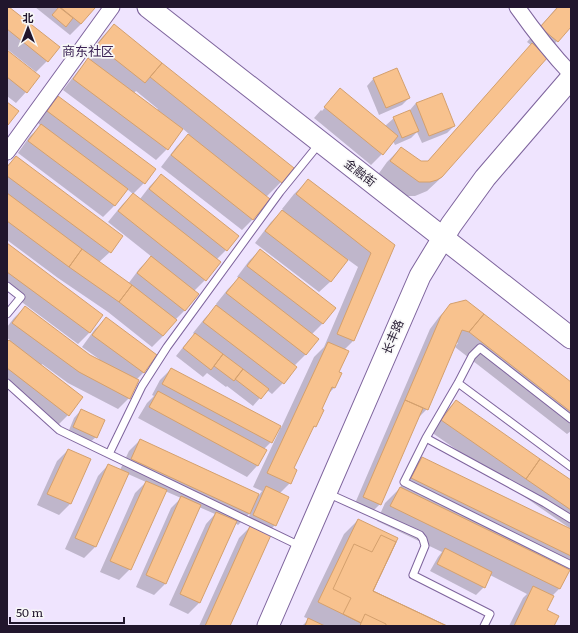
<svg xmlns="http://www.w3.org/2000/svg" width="578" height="633" font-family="Literata,'Noto Sans SC',serif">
  <rect width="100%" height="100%" fill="#efe4fe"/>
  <path fill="#0003" fill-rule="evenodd" d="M7,7L47,61L36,72L7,49Z
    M35,7H92L81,24L70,35Z
    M557,7H571V25L557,41L544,55L442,177L427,191L415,196H404L377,176L387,162L401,148L420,162H427L518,59L531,45L527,42Z
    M114,25L281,182L266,197L253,219L242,230L161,167L177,146L189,134L182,128L167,149L156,160L63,90L78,71L90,59L87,56L103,36ZM136,91L158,109L157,110L134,93Z
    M7,52L26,92L16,103L7,96Z
    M374,78L409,98L402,105L379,115L367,86Z
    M340,89L385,126L394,118L409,111L416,103L454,126L447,133L422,143L417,132L411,138L395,145L393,141L382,154L371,165L314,118L321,110L322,111L332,99H330Z
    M58,97L144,183L133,194L140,199L150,186L161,175L237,236L226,250L216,260L205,280L194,291L185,310L175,320L163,336L152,347L108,312L58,278L7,240V166L16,157L110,252L99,262L128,284L140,268L152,257L108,222L122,205L133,194L127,189L114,206L103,217L18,153L30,136L41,126L37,122L47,108Z
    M309,180L394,245L353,341L344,350L334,388L328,394L315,426L310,431L293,469L290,483L280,493L275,525L268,532L246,523L251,512L238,525L235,523L199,603L188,614L169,605L206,524L215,514L199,507L165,584L154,595L136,587L171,508L181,498L165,491L130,569L119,580L100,572L135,493L146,482L128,474L95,547L84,558L65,549L98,476L108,465L120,470L129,451L140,440L259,495L262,491L253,487L280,429L279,428L271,442L264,449L257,466L247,477L138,418L147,403L154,396L152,395L160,380L171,369L281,428L314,357L324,347L358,267L347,259L330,282L319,292L255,243L271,222L283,210L282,209L294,194Z
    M7,244L102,315L89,333L78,344L7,291Z
    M260,250L323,323L312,334L306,354L294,366L295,368L283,383L272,394L267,390L253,406L227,386L226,387L207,373L203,377L176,356L188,341L195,335L193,333L205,318L217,306L216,304L228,289L239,278L237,277L249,261Z
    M451,305L571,383V431L567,434L455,347L458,343L456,342L427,409L417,419L380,504L369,515L353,508L430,329L439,317Z
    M25,307L90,356L99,360V359L82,347L95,329L106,319L156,356L143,373L136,380L129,398L118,409L68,383L42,364L41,366L68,415L57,426L7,387V343L10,340L7,338V327L14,318Z
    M456,401L571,481V566L568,570L560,588L552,596L546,610L553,626H509L523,598L527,594L490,575L484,587L476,595L430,571L438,557L442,552L377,521L385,503L400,488L408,472L422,458L570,530L571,529L431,432L445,412Z
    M81,410L96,437L88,444L67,435L74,418Z
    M68,450L90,459L70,504L59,515L37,505L57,461Z
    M358,520L372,592L445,626H302L309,619L304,617L344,534Z
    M250,527L229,626H199L239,538Z"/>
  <path fill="#f8c28e" stroke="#d4a06d" d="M7,7H9L60,47L48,62L7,29Z
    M59,7L73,18L66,27L52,15Z
    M60,7H93L95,8L81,24Z
    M558,7H571V27L558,42L540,27Z
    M114,24L162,63L145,83L97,45Z
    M532,43L548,57L442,177L437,180L430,182H419L390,161L401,147L421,161H428Z
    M7,50L40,76L27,93L7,77Z
    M88,58L183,129L168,150L73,79Z
    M162,63L294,168L282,183L150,77Z
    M397,68L410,98L386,108L373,78Z
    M340,88L398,136L383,155L324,107Z
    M442,93L455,126L429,136L416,103Z
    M58,96L156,169L145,184L47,111Z
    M7,102L19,111L8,125L7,124Z
    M410,110L419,131L402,138L393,117Z
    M41,124L128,189L115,206L28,141Z
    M188,134L270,199L253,220L171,155Z
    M16,156L123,236L111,253L7,176V167Z
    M161,174L239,236L227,251L149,189Z
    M308,179L395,245L354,341L337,334L371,253L296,194Z
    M7,193L82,249L69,267L7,221Z
    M133,193L221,262L206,281L118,211Z
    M282,210L348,260L331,282L265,231Z
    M7,243L103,315L90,333L7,272Z
    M82,249L132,285L119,302L69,267Z
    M260,249L336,308L323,324L247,266Z
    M151,256L199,294L185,311L137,273Z
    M239,277L319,339L306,355L226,293Z
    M132,285L177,320L163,336L119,302Z
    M466,300L484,314L469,332L462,330L428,410L405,400L441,316L450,304Z
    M216,305L297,367L284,384L203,322Z
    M25,306L90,355L139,380L130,399L79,372L12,323Z
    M484,314L571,382V412L469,332Z
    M106,317L157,355L144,373L92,335Z
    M195,333L223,354L211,370L183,348Z
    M9,340L83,397L69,416L7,368V342Z
    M328,342L349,351L339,372L342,373L335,388L332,387L322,409L324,410L316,427L314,426L294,468L297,470L291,484L267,473Z
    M223,354L243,369L234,381L214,366Z
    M171,368L281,426L272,443L162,384Z
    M243,369L269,389L261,399L235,379Z
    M158,391L267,450L258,466L149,407Z
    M405,400L423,408L381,505L363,497Z
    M456,400L540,459L526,479L441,420Z
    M81,409L105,420L97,438L73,427Z
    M140,439L259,494L250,514L131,459Z
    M68,449L91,459L71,504L47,494Z
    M422,457L571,529V556L411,478Z
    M540,459L571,480V510L526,479Z
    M108,464L129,473L96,547L75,538Z
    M146,481L167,490L131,570L110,561Z
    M266,486L289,497L276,526L253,515Z
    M400,487L570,570L560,589L390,506Z
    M181,496L201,505L166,584L146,575Z
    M216,512L237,521L200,603L180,594Z
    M358,519L398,538L373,591L447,626H360L361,623L318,602Z
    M250,526L271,535L230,626H205Z
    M381,535L396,542L373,591L447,626H386V624L365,614L361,623L343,614L351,598L333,589L354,544L372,552Z
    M445,548L492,572L485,588L437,564Z
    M533,586L554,596L547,610L559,616L554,626H514Z
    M308,618L325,626H305Z"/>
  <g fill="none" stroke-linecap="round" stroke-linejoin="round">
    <defs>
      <path id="lane" d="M7,286L21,297L7,314
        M7,383L59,430L300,546
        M458,383L571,467
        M426,438L458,383L472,356L480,348L571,419
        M109,454L142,386L167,347L280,192L319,144
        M327,493L420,535L423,539L425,546L413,575L490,614L484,626
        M571,519L545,503L426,438L404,482L571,565"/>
      <path id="street" d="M517,7C534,31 551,53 571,74
        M7,152L112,7"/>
      <path id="secondary" d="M148,7L571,338
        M268,626L420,276L451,225L485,178L571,78"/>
    </defs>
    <use href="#lane" stroke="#7e649d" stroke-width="9"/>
    <use href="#street" stroke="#7e649d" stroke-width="17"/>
    <use href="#secondary" stroke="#7e649d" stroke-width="23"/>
    <use href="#lane" stroke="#fff" stroke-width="7"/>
    <use href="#street" stroke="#fff" stroke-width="15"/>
    <use href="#secondary" stroke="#fff" stroke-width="21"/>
  </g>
  <g text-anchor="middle" stroke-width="3.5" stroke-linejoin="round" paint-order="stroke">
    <g font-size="12" fill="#21162d" stroke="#f7f7f7">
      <text transform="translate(360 173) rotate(38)" y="4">金融街</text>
      <text transform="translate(393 337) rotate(-67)" y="4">长丰路</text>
    </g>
    <g font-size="13" fill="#3a2154" stroke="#f7f7f7">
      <text x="88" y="56">商东社区</text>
    </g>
  </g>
  <rect width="578" height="633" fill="none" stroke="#21162d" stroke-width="16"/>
  <g transform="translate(28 28)" stroke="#f7f7f7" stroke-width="3" paint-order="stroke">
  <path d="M0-3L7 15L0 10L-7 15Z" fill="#21162d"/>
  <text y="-6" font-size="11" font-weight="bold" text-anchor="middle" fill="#21162d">北</text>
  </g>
  <path d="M10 617v6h114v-6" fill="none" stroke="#21162d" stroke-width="2"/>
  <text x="16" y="617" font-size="12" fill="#21162d" stroke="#f7f7f7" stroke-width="3" paint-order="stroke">50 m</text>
</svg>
